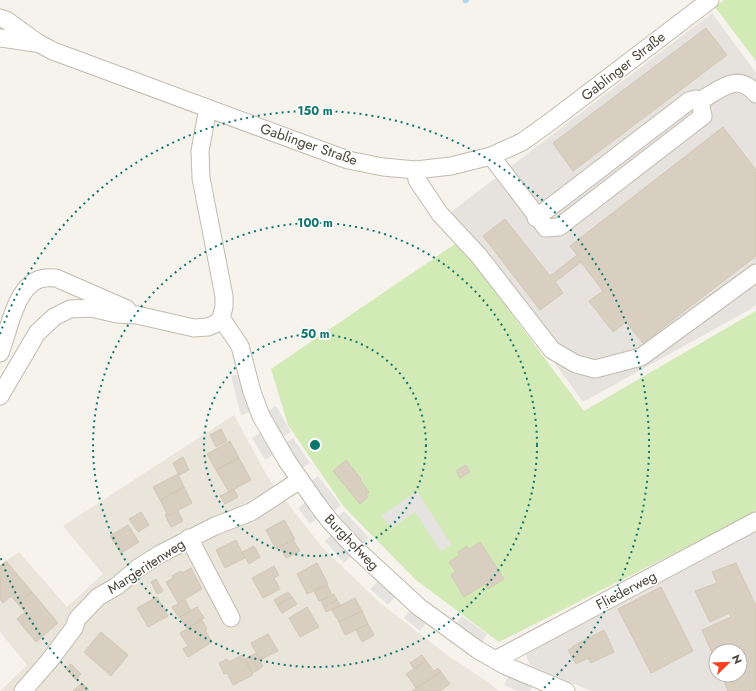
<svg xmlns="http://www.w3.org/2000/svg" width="756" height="691" font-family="Jost,sans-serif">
  <rect width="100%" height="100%" fill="#f6f3ec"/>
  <path fill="#eae5da" d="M234,415L270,481L322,547L380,603L450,657L491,684L499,691H0L27,665L0,632V565L19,552L67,607L103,574L63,526Z"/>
  <path fill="#e6e2dd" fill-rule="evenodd" d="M712,13L756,73V305L749,310L583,402L447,215Z
    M756,529V691H591L530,665L526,655L529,647ZM716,651H740V675H716Z"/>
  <path fill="#d2eab5" d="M724,0H756V61L715,7Z
    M458,242L584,411L756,311V512L499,642L416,580L344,507L288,425L271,369Z"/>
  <path fill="#e5e3e0" d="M241,374L252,412L241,415L231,376Z
    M276,406L291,432L282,437L268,411Z
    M261,432L275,454L265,460L252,438Z
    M293,438L310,463L301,469L285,443Z
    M318,476L341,505L333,512L310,482Z
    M417,491L451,544L441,552L415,512L392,528L381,516Z
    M307,501L319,517L310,524L298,508Z
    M344,511L369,538L362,545L336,518Z
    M332,534L352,555L344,563L325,541Z
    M378,581L395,597L388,605L370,589Z
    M410,610L426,623L420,631L404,618Z
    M462,616L487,634L482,643L455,625Z
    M509,675L532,687L530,691H517L504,685Z"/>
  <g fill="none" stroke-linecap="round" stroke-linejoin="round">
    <path stroke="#a9d4f2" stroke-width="4.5" d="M465,1L467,0"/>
  </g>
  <path fill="#d8cfc1" stroke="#d3c7b4" d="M706,28L727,55L573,171L553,143Z
    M723,127L756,170V256L643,343L626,322L613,332L589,301L603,291L581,262L555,282L563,293L540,310L483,236L505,219L550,276L577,255L570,246Z
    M221,429L227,441L216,447L210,435Z
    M230,441L239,458L216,470L207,454Z
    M183,457L189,470L179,475L173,463Z
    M239,458L251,480L229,492L216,470Z
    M346,460L361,479L360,480L369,492L366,494L368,497L360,504L333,471Z
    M466,465L470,472L460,478L456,471Z
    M178,474L184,487L160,500L153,487Z
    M184,487L192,503L168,516L160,500Z
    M234,489L238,497L225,504L220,496Z
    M178,511L183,521L171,527L165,515L167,514L168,516Z
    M141,512L149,525L138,532L129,519Z
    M284,520L295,539L276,549L266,530Z
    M128,525L139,542L121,553L110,536Z
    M236,540L245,558L225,568L216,550Z
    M293,540L300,551L286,558L280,547Z
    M480,542L504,579L488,589L485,584L464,597L451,575L456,572L449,562L460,555L458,552L467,546L469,549Z
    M254,546L260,557L249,564L242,552Z
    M6,561L32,592L18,604L11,596L3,603L0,599V566Z
    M317,563L328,584L307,594L297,574Z
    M736,563L756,606V689L748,691H728L721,675H740V651H716V662L702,630L731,617L729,613L710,622L695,591L717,583L712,572Z
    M274,566L279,575L274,578L280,589L263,598L252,578Z
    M191,568L202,589L178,603L166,582L173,578L172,576L181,571L182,573Z
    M156,579L163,591L157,594L151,582Z
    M327,585L332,595L319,601L314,591Z
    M661,587L693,651L651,673L618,609Z
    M32,592L58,623L36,642L17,619L25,612L18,604Z
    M288,592L292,597L277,605L274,600Z
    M334,594L337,600L324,607L321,601Z
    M157,597L168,616L148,627L137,608Z
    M292,597L297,604L282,613L277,605Z
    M355,598L362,611L339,622L332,610Z
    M185,600L191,611L179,618L172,607Z
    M337,600L340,605L326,612L324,607Z
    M197,607L204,618L187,628L180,617Z
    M307,607L319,627L300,637L289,618Z
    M362,611L368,624L345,635L339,622Z
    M202,620L207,629L205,630L212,642L188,657L183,649L188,646L180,633Z
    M368,624L374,635L362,642L356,630Z
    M604,630L614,652L591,663L588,658L576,664L568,650L573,647V646Z
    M101,632L128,655L111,676L84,652Z
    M268,634L278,651L260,660L251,643Z
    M256,653L263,666L258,670L250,656Z
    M242,655L253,675L233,685L227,673L224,674L219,663L227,659L229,662Z
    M422,655L426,661L414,669L410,663Z
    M250,656L258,670L252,673L245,659Z
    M426,661L434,671L438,668L441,672L416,688L406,674Z
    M71,664L81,674L76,680L66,669Z
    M441,672L450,684L440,691H412Z
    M82,683L89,691H73Z"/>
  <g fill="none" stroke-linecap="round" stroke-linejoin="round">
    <defs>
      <path id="minor" d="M0,18L6,20L38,43L53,51L348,160L383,167L416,170L451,166L491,156L522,142L550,122L710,0
        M0,38L35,43
        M700,101C719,90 738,71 756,94
        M491,156L546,228L559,227L703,116L700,101L696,99L689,101L536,218
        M416,170L417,180L440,214L479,256L552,350L576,364L595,369L641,357L756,273
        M221,318L240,346L252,392L261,416L287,461L317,504L330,521L356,549L419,607L478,650L506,666L566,691
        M0,353C9,331 15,287 40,279C46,277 51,278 56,278L127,309
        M0,396L37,333L54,317L70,309L91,308L117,314L137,315L194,328L208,327L217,323L221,318L224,307V296L201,178L200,151L208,108
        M189,538L231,618
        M495,660L756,521
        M23,691L49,661L74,628L77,619L98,597L117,586L138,568L160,554L215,526L251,512L300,480"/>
    </defs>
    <use href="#minor" stroke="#c2bbae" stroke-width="19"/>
    <use href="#minor" stroke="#fff" stroke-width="17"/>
  </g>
  <g fill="none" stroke="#0f766e" stroke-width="2" stroke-dasharray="2 4">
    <circle cx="315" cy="445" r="111"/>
    <circle cx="315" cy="445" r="222"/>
    <path d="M87 689A334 334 0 0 1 0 556M0 334A334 334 0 1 1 543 689"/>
  </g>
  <g text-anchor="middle" stroke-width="3" stroke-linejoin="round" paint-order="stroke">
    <g font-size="14" fill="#4b4439" stroke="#fff">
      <text transform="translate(623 66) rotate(-38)" y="5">Gablinger Straße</text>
      <text transform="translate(309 144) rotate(19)" y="5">Gablinger Straße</text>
      <text transform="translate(352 542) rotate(46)" y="5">Burghofweg</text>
      <text transform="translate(146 566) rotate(-33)" y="5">Margeritenweg</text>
      <text transform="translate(626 590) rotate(-28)" y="5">Fliederweg</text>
    </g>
  </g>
  <circle cx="315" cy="445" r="6" fill="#0f766e" stroke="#fff" stroke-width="2"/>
  <g font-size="12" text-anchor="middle" font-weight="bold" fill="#0f766e" stroke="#fff" stroke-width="3" stroke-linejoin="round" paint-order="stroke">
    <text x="315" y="115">150 m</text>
    <text x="315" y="227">100 m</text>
    <text x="315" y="338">50 m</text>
  </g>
  <g transform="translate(728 663) rotate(67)"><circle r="19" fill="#ffffff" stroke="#b7b4b0"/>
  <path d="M0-3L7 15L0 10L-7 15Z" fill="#fc3f1d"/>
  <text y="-6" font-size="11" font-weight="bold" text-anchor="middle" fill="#4b4439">N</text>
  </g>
</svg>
